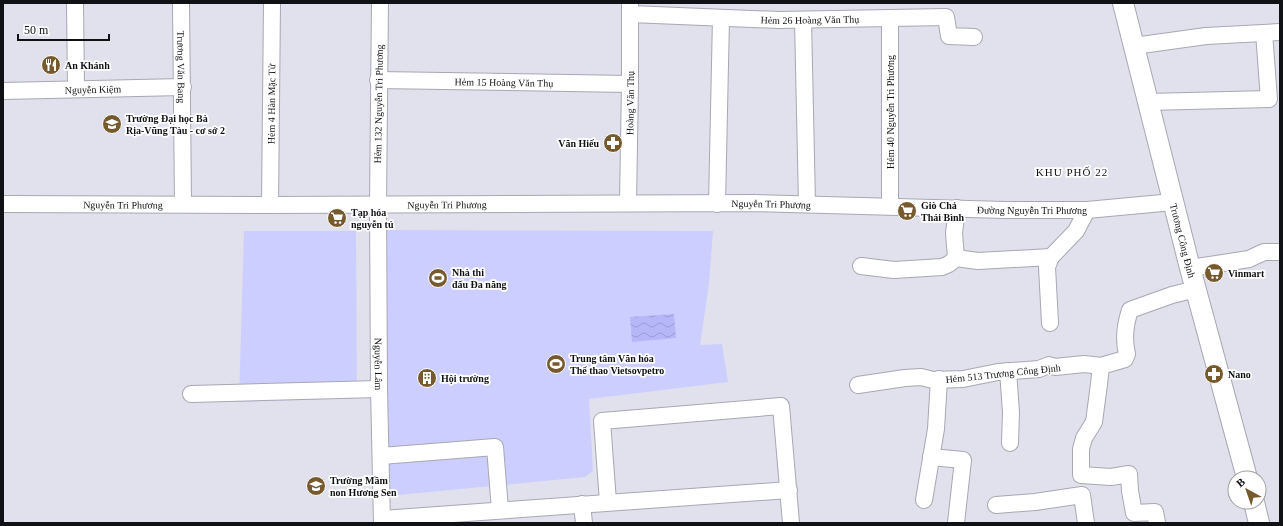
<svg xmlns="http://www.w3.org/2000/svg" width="1283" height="526" font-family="Georgia,serif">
  <defs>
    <pattern id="water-waves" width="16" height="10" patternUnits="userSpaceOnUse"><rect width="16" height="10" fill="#b5b7f9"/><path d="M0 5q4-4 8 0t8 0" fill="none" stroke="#9b9cd5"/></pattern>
  </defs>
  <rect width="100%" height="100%" fill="#e0e1ec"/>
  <path fill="#ccceff" d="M385,230L713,231L709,283L700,345L722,344L728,382L589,399L593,471L585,477L388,496Z
    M244,231H356L357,398L239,402Z"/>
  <path fill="url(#water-waves)" d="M674,314L676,338L632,342L630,317Z"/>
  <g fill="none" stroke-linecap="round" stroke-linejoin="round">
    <defs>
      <g id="minor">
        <path d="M75,3L76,89"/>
        <path id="s1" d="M181,3L183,204"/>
        <path id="s2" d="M380,3L378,204L379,389L382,523"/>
        <path id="s3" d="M630,14L779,20L946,17L949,36L974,37"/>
        <path d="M803,20L807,204"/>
        <path d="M1134,46L1206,36L1280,32"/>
        <path id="s4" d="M378,80L630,84"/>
        <path id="s5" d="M3,91L183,87"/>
        <path d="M1148,102L1269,99L1264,33"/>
        <path id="s6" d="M628,203L630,84V3"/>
        <path id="s7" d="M3,204L270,205L753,203L1005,210H1087L1173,202"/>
        <path d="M717,204L721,18"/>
        <path id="s8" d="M270,205L272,3"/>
        <path d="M890,206V18"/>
        <path d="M956,258L978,261L1051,257L1076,231L1087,210"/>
        <path d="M861,266L894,270L942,267L949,264L956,258L954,233L957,208"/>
        <path d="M1190,268L1249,259L1264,252H1280"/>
        <path d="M1050,323L1047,267L1051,257"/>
        <path d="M1101,366L1099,384L1094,422L1084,438L1081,449V475L1111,477L1129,474L1130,491L1134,513L1155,512L1157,523"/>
        <path d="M1008,371L1011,412L1010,443"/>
        <path d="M858,385L905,378L921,377L933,380L963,379L998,372L1039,369L1049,365L1055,367L1084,364L1101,366L1125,359L1127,354C1123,338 1125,325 1130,310L1172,295L1196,289"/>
        <path d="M191,394L379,389"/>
        <path d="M381,456L495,447L500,510"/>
        <path d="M931,457L963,460L956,523"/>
        <path d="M924,500L936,429L939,379"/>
        <path d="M608,502L602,421L781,406L791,523"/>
        <path d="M582,504L584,523"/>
        <path d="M996,505L1035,502L1082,495L1086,523"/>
        <path d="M382,519L789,490"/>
      </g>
      <g id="major">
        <path id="s9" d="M1123,3L1190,268L1247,478"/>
        <path d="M1254,502L1259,523"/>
      </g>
    </defs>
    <use href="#minor" stroke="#a7a8b3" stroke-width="18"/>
    <use href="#major" stroke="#a7a8b3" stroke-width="22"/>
    <use href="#minor" stroke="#fff" stroke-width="16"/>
    <use href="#major" stroke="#fff" stroke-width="20"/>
  </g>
  <defs>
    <symbol id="restaurant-disc" viewBox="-11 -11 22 22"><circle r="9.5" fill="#76592c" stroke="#fff"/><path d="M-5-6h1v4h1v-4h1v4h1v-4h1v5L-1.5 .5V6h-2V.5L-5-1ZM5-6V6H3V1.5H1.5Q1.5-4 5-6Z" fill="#fff"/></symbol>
    <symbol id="university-disc" viewBox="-11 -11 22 22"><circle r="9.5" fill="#76592c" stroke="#fff"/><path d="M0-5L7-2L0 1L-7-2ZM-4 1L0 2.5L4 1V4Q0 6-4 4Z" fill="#fff"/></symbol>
    <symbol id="pharmacy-disc" viewBox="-11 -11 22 22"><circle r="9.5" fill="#76592c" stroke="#fff"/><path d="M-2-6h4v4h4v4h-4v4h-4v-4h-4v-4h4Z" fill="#fff"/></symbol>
    <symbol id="supermarket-disc" viewBox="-11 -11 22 22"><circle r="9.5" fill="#76592c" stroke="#fff"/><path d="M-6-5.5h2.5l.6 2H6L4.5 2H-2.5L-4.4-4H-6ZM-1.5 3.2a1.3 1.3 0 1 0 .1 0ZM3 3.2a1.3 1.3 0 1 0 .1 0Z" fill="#fff"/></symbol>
    <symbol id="stadium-disc" viewBox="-11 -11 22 22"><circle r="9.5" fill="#76592c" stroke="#fff"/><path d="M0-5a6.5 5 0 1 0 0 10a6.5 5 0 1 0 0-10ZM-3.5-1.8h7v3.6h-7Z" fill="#fff"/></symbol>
    <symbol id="building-disc" viewBox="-11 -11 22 22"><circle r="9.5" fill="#76592c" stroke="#fff"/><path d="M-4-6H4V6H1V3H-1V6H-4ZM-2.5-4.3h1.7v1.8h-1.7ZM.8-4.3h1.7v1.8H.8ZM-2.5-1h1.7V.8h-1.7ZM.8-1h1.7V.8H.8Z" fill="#fff"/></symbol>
    <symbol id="school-disc" viewBox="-11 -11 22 22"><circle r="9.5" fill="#76592c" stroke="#fff"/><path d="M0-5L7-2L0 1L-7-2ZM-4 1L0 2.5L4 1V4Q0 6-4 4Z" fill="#fff"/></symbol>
  </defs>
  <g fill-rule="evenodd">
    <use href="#restaurant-disc" x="40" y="54" width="22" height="22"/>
    <use href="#university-disc" x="101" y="113" width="22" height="22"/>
    <use href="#pharmacy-disc" x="602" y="132" width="22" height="22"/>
    <use href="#supermarket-disc" x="896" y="200" width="22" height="22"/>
    <use href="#supermarket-disc" x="326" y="207" width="22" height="22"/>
    <use href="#supermarket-disc" x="1203" y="262" width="22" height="22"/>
    <use href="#stadium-disc" x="427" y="267" width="22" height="22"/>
    <use href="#stadium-disc" x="545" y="353" width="22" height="22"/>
    <use href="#pharmacy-disc" x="1203" y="363" width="22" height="22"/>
    <use href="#building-disc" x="416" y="367" width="22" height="22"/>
    <use href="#school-disc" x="305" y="475" width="22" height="22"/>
  </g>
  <g text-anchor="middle" stroke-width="3.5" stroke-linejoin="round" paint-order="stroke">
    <g font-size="10" fill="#101114" stroke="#fff">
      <text dy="4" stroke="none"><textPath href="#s3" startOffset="180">Hẻm 26 Hoàng Văn Thụ</textPath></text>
      <text dy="4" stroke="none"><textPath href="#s1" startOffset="64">Trương Văn Bang</textPath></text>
      <text dy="4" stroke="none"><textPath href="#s4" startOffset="126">Hẻm 15 Hoàng Văn Thụ</textPath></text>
      <text dy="4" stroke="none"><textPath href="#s5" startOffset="90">Nguyễn Kiệm</textPath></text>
      <text dy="4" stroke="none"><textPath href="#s6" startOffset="100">Hoàng Văn Thụ</textPath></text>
      <text dy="4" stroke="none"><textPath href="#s8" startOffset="101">Hẻm 4 Hàn Mặc Tử</textPath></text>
      <text transform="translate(378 104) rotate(-89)" y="4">Hẻm 132 Nguyễn Tri Phương</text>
      <text transform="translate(890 112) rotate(-90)" y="4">Hẻm 40 Nguyễn Tri Phương</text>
      <text dy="4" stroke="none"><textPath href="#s7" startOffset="120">Nguyễn Tri Phương</textPath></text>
      <text dy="4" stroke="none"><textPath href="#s7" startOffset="444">Nguyễn Tri Phương</textPath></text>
      <text dy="4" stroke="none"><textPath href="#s7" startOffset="768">Nguyễn Tri Phương</textPath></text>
      <text dy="4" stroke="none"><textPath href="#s7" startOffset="1029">Đường Nguyễn Tri Phương</textPath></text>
      <text dy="4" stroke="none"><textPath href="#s9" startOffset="245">Trương Công Định</textPath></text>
      <text dy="4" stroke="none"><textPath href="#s2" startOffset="361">Nguyễn Lâm</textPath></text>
      <text transform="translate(1003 373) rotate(-6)" y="4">Hẻm 513 Trương Công Định</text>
    </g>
    <g font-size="10" font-weight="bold" fill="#101114" stroke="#fff" text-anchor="start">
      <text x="65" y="69">An Khánh</text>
      <text x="126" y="122">Trường Đại học Bà<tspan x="126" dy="12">Rịa-Vũng Tàu - cơ sở 2</tspan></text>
      <text x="599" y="147" text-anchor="end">Văn Hiếu</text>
      <text x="921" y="209">Giò Chả<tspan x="921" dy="12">Thái Bình</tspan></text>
      <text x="351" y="216">Tạp hóa<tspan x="351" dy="12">nguyễn tú</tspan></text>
      <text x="452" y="276">Nhà thi<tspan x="452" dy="12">đấu Đa năng</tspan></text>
      <text x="1228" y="277">Vinmart</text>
      <text x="570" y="362">Trung tâm Văn hóa<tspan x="570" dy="12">Thể thao Vietsovpetro</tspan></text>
      <text x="1228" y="378">Nano</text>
      <text x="441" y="382">Hội trường</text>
      <text x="330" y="484">Trường Mầm<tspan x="330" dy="12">non Hương Sen</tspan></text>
    </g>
    <g font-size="11" letter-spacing="1" fill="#101114" stroke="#fff">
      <text x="1072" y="176">KHU PHỐ 22</text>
    </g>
  </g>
  <rect width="1283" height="526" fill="none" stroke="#101114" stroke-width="8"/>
  <g transform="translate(1247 490) rotate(320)"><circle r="19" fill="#ffffff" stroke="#9fa0a1"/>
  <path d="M0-3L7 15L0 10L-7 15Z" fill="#76592c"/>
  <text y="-6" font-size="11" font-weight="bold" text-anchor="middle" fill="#101114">B</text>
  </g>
  <path d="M18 34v6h91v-6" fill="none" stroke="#101114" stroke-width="2"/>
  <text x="24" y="34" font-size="12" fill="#101114" stroke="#ffffff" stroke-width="3" paint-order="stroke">50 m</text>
</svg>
